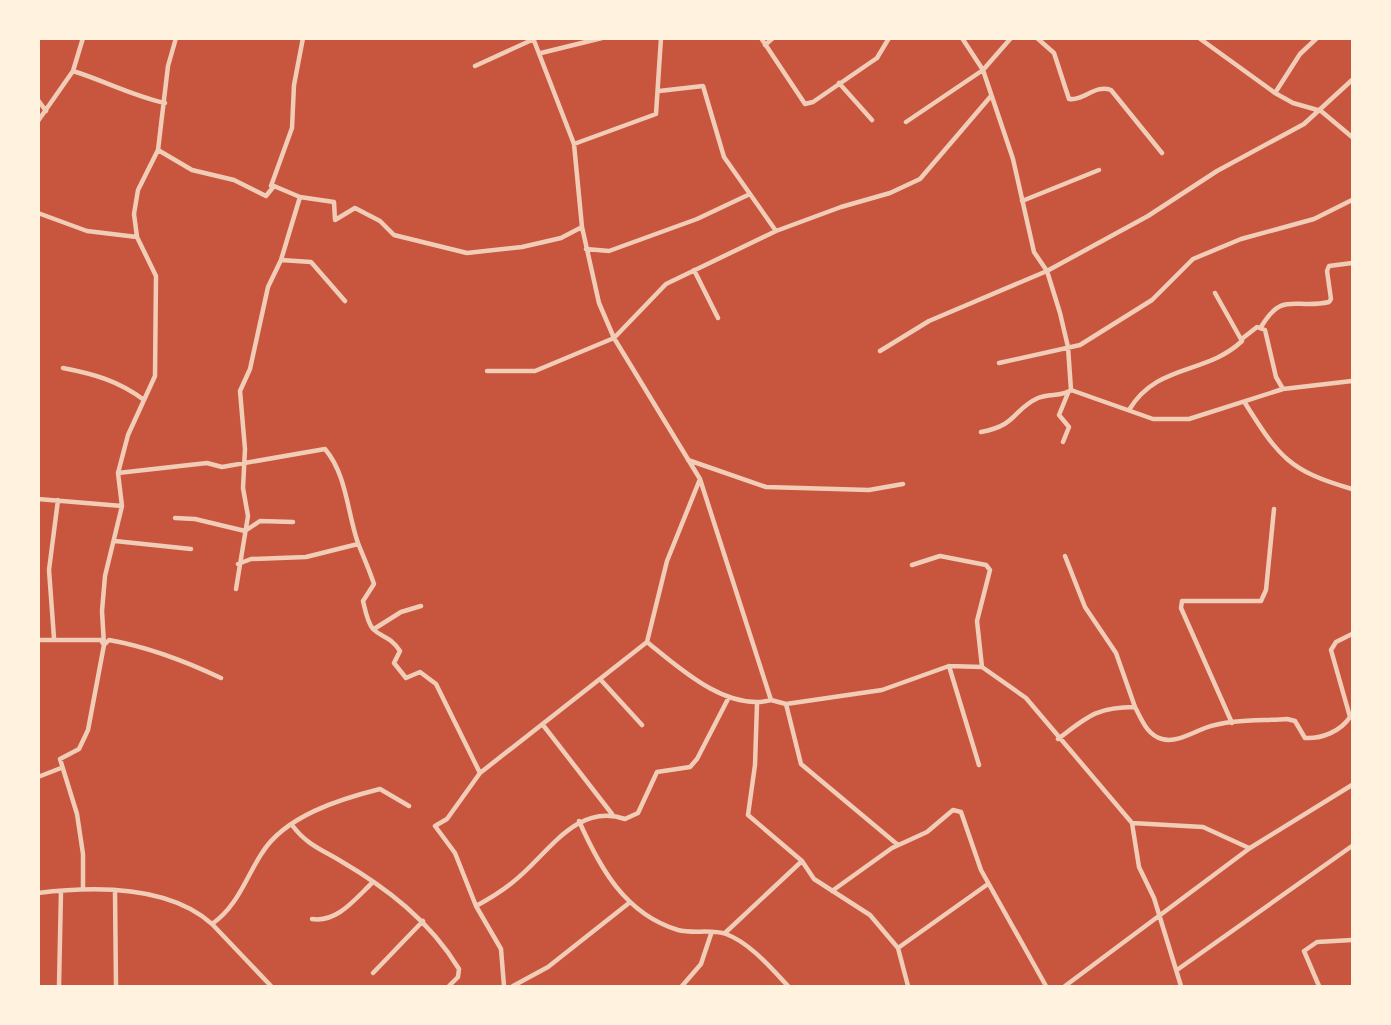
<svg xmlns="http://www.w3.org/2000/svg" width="1391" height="1025" font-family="'Fira Sans',sans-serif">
  <rect width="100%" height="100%" fill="#c8553d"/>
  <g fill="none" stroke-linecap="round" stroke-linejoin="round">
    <path stroke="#f1ccb7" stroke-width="4.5" d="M533,38L574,144L582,227L599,303L614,338L700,479L771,700L786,704L882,690L949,666L982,667L1026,698L1132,823L1139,867L1154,898L1181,986
      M761,38L805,104L813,102L877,58L889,38
      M962,38L983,70L1013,159L1034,252L1047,271L1060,313L1068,347L1071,390L1153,419H1189L1283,389L1352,381
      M1037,38L1054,53L1069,99C1084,101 1095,84 1111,90L1162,153
      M1199,38L1275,93L1293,103L1321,111L1352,137
      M765,45L773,38
      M541,53L602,38
      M475,66L534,39
      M73,71C105,81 133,96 165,103
      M839,83L872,120
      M659,91L703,86L724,157L776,231
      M1275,93L1300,54L1317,38
      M38,100L46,111
      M38,121L73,71L83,38
      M906,122L983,70L1011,38
      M574,144L656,114L661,38
      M158,150L192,170L234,180L266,196L274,186L300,197L334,202L335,220L355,208L380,221L394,235L467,253L522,247L561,238L582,227
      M271,186L292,128L294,85L303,38
      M1022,201L1099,170
      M38,213L87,231L137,237
      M586,249L609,251L697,219L750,194
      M281,260L311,262L345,301
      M694,270L718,318
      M1261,327C1283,290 1295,310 1329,302L1331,299L1327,271L1329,266L1352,263
      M1243,338L1257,327L1265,330L1276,377L1283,389
      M880,351L929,321L1047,271L1148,216L1217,171L1304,124L1352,80
      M999,363L1080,345L1152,300L1193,259L1241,239L1314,219L1352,200
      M63,368C94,374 119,381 144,400
      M487,371H535L614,338L666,284L776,231L841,207L890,193L920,179L991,96
      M1245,403C1279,457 1289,471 1352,489
      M1129,410C1157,363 1206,375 1242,341L1215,293
      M981,432C1018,425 1012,410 1038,398C1049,393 1062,397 1071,390
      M1063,442L1069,427L1059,415L1068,393
      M688,460L766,487L869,490L903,484
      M118,473L207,463L222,467L325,449C347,475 347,512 358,543C363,556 369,569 374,584L363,601C365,609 367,622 373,629C382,638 389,635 400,651L394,663L406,678L420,672L436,684L480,773
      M38,499L122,506
      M175,518L195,519L245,531L260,521L293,522
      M115,541L191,549
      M1065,556L1085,607L1116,653L1135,707
      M238,564L251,559L306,557L358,544
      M912,565L940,556L986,565L990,570L977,621L982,667
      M236,589L248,516L243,488L245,449L240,391L250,369L268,287L281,260L300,197
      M374,629L401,612L421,606
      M54,638L49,570L58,500
      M38,640H101L104,645L109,640C149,647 185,661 221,678
      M647,642C679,668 727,712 771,700
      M949,666L979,765
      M600,679L642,725
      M757,704L755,765L748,815L802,861L814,879L870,915L898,948L908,986
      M786,704L801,764L898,845
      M1232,723L1181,608L1182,601H1261L1266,590L1274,509
      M543,725L612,814
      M1058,739C1087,717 1096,707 1135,707C1142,720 1147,735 1162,739C1176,743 1192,733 1205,728C1230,719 1260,721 1287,719L1295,721L1305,738C1322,739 1341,731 1350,717L1331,650L1336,642L1352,634
      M38,777L61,768
      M579,821C600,868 625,914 678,930C693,934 712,929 726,934C750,943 771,968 788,986
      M1132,823L1203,827L1249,848
      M292,825C305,843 320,849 339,860C387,888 430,921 459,969L458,977L449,986
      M83,889V854L77,814L60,759L79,749L88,730L104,645L102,611L105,576L122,506L118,473L128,435L155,376L156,276L137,237L134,214L138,190L158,150L168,66L176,38
      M832,891L892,848L927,832L953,810L961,812L981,870L1046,986
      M115,892L116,986
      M38,893C95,886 168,885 212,924C238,906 246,877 262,853C285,816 340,799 380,789L409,806
      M476,906C489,899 502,891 513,882C547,856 575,802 625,819L638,813L657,772L690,767L697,759L729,697
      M312,919C337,923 355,899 372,883
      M212,924L271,986
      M725,933L802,861
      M898,948L988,884
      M1177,970L1352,846
      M373,973L423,921
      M59,986L61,891
      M504,986L501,949L476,906L455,853L435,826L447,819L480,773L647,642L667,561L700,479
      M513,986L548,967L629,903
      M682,986L701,964L711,934
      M1065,986L1250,848L1352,785
      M1319,986L1304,951L1317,942L1352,940"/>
  </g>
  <rect width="1391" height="1025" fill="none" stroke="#fff3e0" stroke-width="80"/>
</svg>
